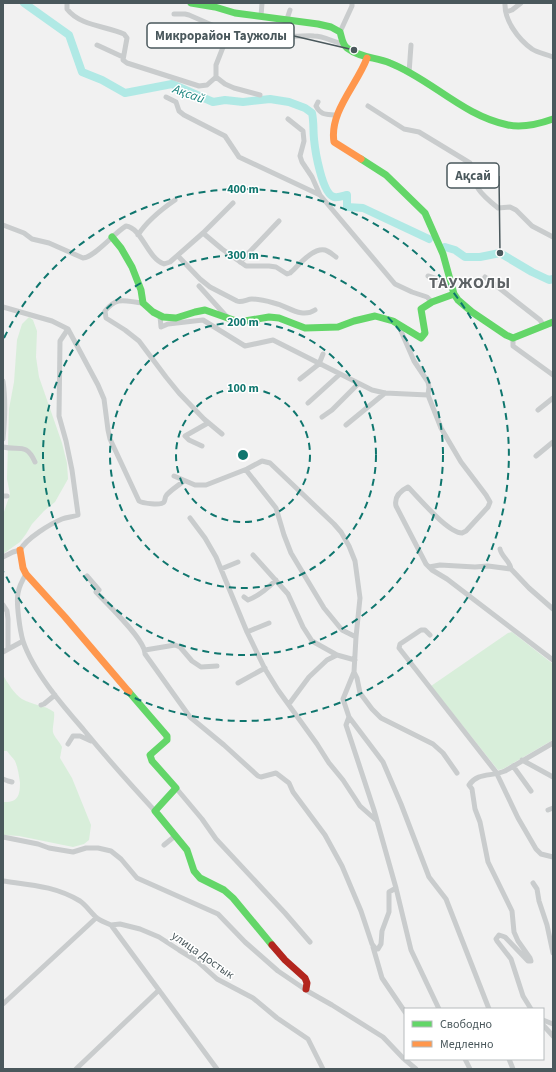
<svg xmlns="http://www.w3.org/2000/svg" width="556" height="1072" font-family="'Source Sans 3',sans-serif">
  <rect width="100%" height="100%" fill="#f1f1f1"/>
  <path fill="#d8eeda" d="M29,317L33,320L37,331L36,357L39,377L62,443L67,463L68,479L55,502L44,511L32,524L26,534L20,542L3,554V515L10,494L7,479L9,409L14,382L17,340L22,324Z
    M512,632L553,664V739L551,741L503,769L498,770L431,686L508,633Z
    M3,675C7,682 15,695 22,699C32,705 45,705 54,712C55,718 52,729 53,732C54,737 60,742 62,747L60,758L72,778L91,825L89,840L84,844L73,847L19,836L3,835V802C18,803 20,795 20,783C19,775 18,768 15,761C13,758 9,754 7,751H3Z"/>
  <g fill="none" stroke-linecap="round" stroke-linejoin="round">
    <path stroke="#b0e9e5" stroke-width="8" d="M24,3L69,35L82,72L102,80L125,93L172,84L213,102L225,100L243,102L270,99L289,102L305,108L312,113C314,122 313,130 314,139C315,150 322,194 334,197C338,198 343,196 347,195V207L363,208L429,239
      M445,247L455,250L465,257H480L500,253L532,272L549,280L553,279"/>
    <path stroke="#c9cccd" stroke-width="5" d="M67,3V9C80,26 106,26 124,34L127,38L123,60L127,63L199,86L207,85L216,77V65L227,37L228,32C237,23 260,26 272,30C276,31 280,34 283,35C294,38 304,35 314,36C324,36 333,42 343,44
      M505,3C504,20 518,39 532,49C538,53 546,54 553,57
      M506,12L512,10L521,3
      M174,14H185L189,15L228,32
      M261,16L262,3
      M287,19L290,10
      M340,32L352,6V3
      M97,45L123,57
      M409,73L411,45
      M216,77L225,84L234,88L260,95
      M166,97L176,102L179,111L184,115L225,136L239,157L320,195L395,284L412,292L427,297L432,302
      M318,102L316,106C321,116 327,114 336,115
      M368,106L404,129L419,132L470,163C475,188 478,192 498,208L510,207L516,210L532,226L553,237
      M288,119L303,131L304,141L300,156L302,162L312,177L320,195
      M3,225L24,233L32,239L49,243L83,258C95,257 114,233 126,226C142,228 147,258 164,264L170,262L203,233L233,203
      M203,233L222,249L246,266H269L276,267L287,274L290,273C298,266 313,247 325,250C329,251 333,255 336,257
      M138,235C147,221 162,209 175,200
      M178,256L200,279L210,287L237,301C242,303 247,299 252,299C259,299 267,301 274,303C288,306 301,319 315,310
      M240,262L279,221
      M428,276L450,283
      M485,277L540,320L544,326
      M199,286L227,317
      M143,303C126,302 118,295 105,311L106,318L125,330L139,341L166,377L179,393L204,419L222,434
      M3,307L52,321L68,329L98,385L104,399L108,430L110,439L139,501C142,503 161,506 164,502C165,501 165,497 166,496C168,492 179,485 184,481
      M160,316L161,327L168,324L203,320L245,346L273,340L372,390L385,393L428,395
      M401,327V331L414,361L428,382L429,387L428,395L441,428L461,462L486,495L490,502L488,507L466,531L462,533C448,533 419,498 408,487C400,491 394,497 396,506L426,564L432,570L447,579L553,660
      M513,338V346L553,375
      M300,379L319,364L323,354
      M3,381C6,401 5,419 3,439
      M308,403L340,374
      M538,410L553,398
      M322,417L332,410L358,384
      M346,425L385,393
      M202,446L189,440L185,436L208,423
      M3,447C19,451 26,442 35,462
      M536,456L553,442
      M246,470L276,508L284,535L291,553L324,608L342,630L356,637
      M174,476L195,485H206L247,469L262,461L270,463L334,524L341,532L349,546L355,561L360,598L356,637L354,672L357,678L360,693L372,709L381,718L433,744L443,753L457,773
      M3,496H7
      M190,518L205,538L216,557L247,632L265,669L278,690L317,744L329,763L343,780L360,806L377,821
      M500,549C501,556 510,561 511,569
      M253,555L288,594L303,627L312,641L337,655
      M3,557L13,552L20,550C27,538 50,524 62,519C67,517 73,517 78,515V514L72,470L66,441L59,416L60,341L68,329
      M429,567L440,565L475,567L488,566L511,569L529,588L553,609
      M221,569L238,562
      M26,574C23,579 19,587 18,593C16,603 20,631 23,641C33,671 62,705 83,729C106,757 130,784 155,811
      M87,576L99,590L96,592C106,603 146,640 145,654L190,717L224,745L258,776L261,777L276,773L289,783L293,792L325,835L342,866L361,911L372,944L376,949H378L381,944L382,931L389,912V892L396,888
      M244,597L248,600C259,596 268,588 276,580
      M3,605L7,611L8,619V649
      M247,632L269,623
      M430,635L425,630H421L400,644L399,648L496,772L518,818L536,849L541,854L553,857
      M145,650L175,645L180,647L192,661L201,667L217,666
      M3,652L23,641
      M354,672L343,699L349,717L383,762L401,804L429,877L446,899L489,1009
      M238,683L265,668
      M289,704L309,677L327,660L337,655L355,660
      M41,705L44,704L55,695
      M349,717L346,725L374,810L396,888L411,950L439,1009
      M68,744L73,736H80L91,741
      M522,760L553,777
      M513,766L531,791
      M3,779L8,781L12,782
      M176,788L202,819L216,839L285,913L310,942
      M548,810L553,808
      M3,837L38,844L49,848L73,852L86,848H98L111,851L121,859L137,878L218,914L245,942L278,971L309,992L332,1005L383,1037L403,1058L416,1069
      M164,845L175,836
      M3,881C31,885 55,886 80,901C87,906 91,913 97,918C101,921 106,923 111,925L217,1069
      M533,883L537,889L539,901L547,925L553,953
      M111,925L120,924L140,929L159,937L179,950L197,961L217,979L253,998L277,1018L308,1039L323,1069
      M373,947L382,978L405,1012
      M3,1004L96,918
      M531,1009L523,996L511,959L497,941L496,939L499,935L505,937L528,961H531L530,958L518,941L514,932L512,911L488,862L480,822L475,809L472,789L469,785C478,772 491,777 505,771L553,743
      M543,1020L553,1024
      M543,1025L553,1036
      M465,1059L470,1069
      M509,1059L513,1069
      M76,1069L159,990"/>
    <path stroke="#63d668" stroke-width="7" d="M191,3L215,7L235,13L318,24L331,27L340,32C342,38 342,44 347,48C360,58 376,57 390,63C431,79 463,116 508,125C523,128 539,124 553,119
      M361,159L386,175L425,213L443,254L454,294L458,300L472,312L506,335L513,338L553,322
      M112,237L121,248L132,267L141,290L143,303L153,312L163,317L176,318L195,312L205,310L239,322L269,317L279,318L305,328L338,327L354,321L375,316L393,321L421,338L425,333L421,309L432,302L454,294
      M129,692L167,736V740L150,755L152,761L176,788L155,811L187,850L194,871L200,878L224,890L233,898L272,945"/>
    <path stroke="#ff974d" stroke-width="7" d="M361,159L334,142C329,112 357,85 367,58
      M20,550L23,568L26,574L65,617L129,692"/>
    <path stroke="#b3261e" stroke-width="7" d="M272,945L285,960L305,978L307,983L306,989"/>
  </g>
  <g fill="none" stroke="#0f766e" stroke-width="2" stroke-dasharray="7 5">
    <circle cx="243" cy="455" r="67"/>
    <circle cx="243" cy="455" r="133"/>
    <circle cx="243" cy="455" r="200"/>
    <path d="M4 338A266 266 0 1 1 4 572"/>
  </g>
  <g text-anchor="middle" stroke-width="3" stroke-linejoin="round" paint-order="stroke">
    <g font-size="12" fill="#4a585c" stroke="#fff">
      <text transform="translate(203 955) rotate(35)" y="4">улица Достык</text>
    </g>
    <g font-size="13" font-style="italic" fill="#17837d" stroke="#fff">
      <text transform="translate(189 93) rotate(20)" y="5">Ақсай</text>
    </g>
    <g font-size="16" font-weight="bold" letter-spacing="1" fill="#5d6265" stroke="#fff">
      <text x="470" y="288">ТАУЖОЛЫ</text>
    </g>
  </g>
  <circle cx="243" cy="455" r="6" fill="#0f766e" stroke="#fff" stroke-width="2"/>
  <g font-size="12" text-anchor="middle" font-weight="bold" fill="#0f766e" stroke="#fff" stroke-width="3" stroke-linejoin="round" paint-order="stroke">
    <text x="243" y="193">400 m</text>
    <text x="243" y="259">300 m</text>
    <text x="243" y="326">200 m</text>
    <text x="243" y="392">100 m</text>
  </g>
  <path fill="none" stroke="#4a585c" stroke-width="1.5" d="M354 50L294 36M500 253L499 176"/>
  <g fill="#4a585c" stroke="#fff" stroke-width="1.5">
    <circle cx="354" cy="50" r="4"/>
    <circle cx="500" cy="253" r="4"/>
  </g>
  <g fill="#fff" stroke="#4a585c" stroke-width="1.5">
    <rect x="147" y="23" width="147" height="25" rx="4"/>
    <rect x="447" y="163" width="52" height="25" rx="4"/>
  </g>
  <g font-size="13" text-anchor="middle" font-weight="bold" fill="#4a585c">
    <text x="221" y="40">Микрорайон Таужолы</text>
    <text x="473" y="180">Ақсай</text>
  </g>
  <rect width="556" height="1072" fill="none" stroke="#4a585c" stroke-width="8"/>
  <rect x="404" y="1008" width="140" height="52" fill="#ffffff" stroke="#b7bcbe"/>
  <rect x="412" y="1021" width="20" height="6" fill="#63d668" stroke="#b7bcbe"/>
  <text x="440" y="1028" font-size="12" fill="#4a585c">Свободно</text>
  <rect x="412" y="1041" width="20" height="6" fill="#ff974d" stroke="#b7bcbe"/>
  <text x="440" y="1048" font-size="12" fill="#4a585c">Медленно</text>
</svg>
